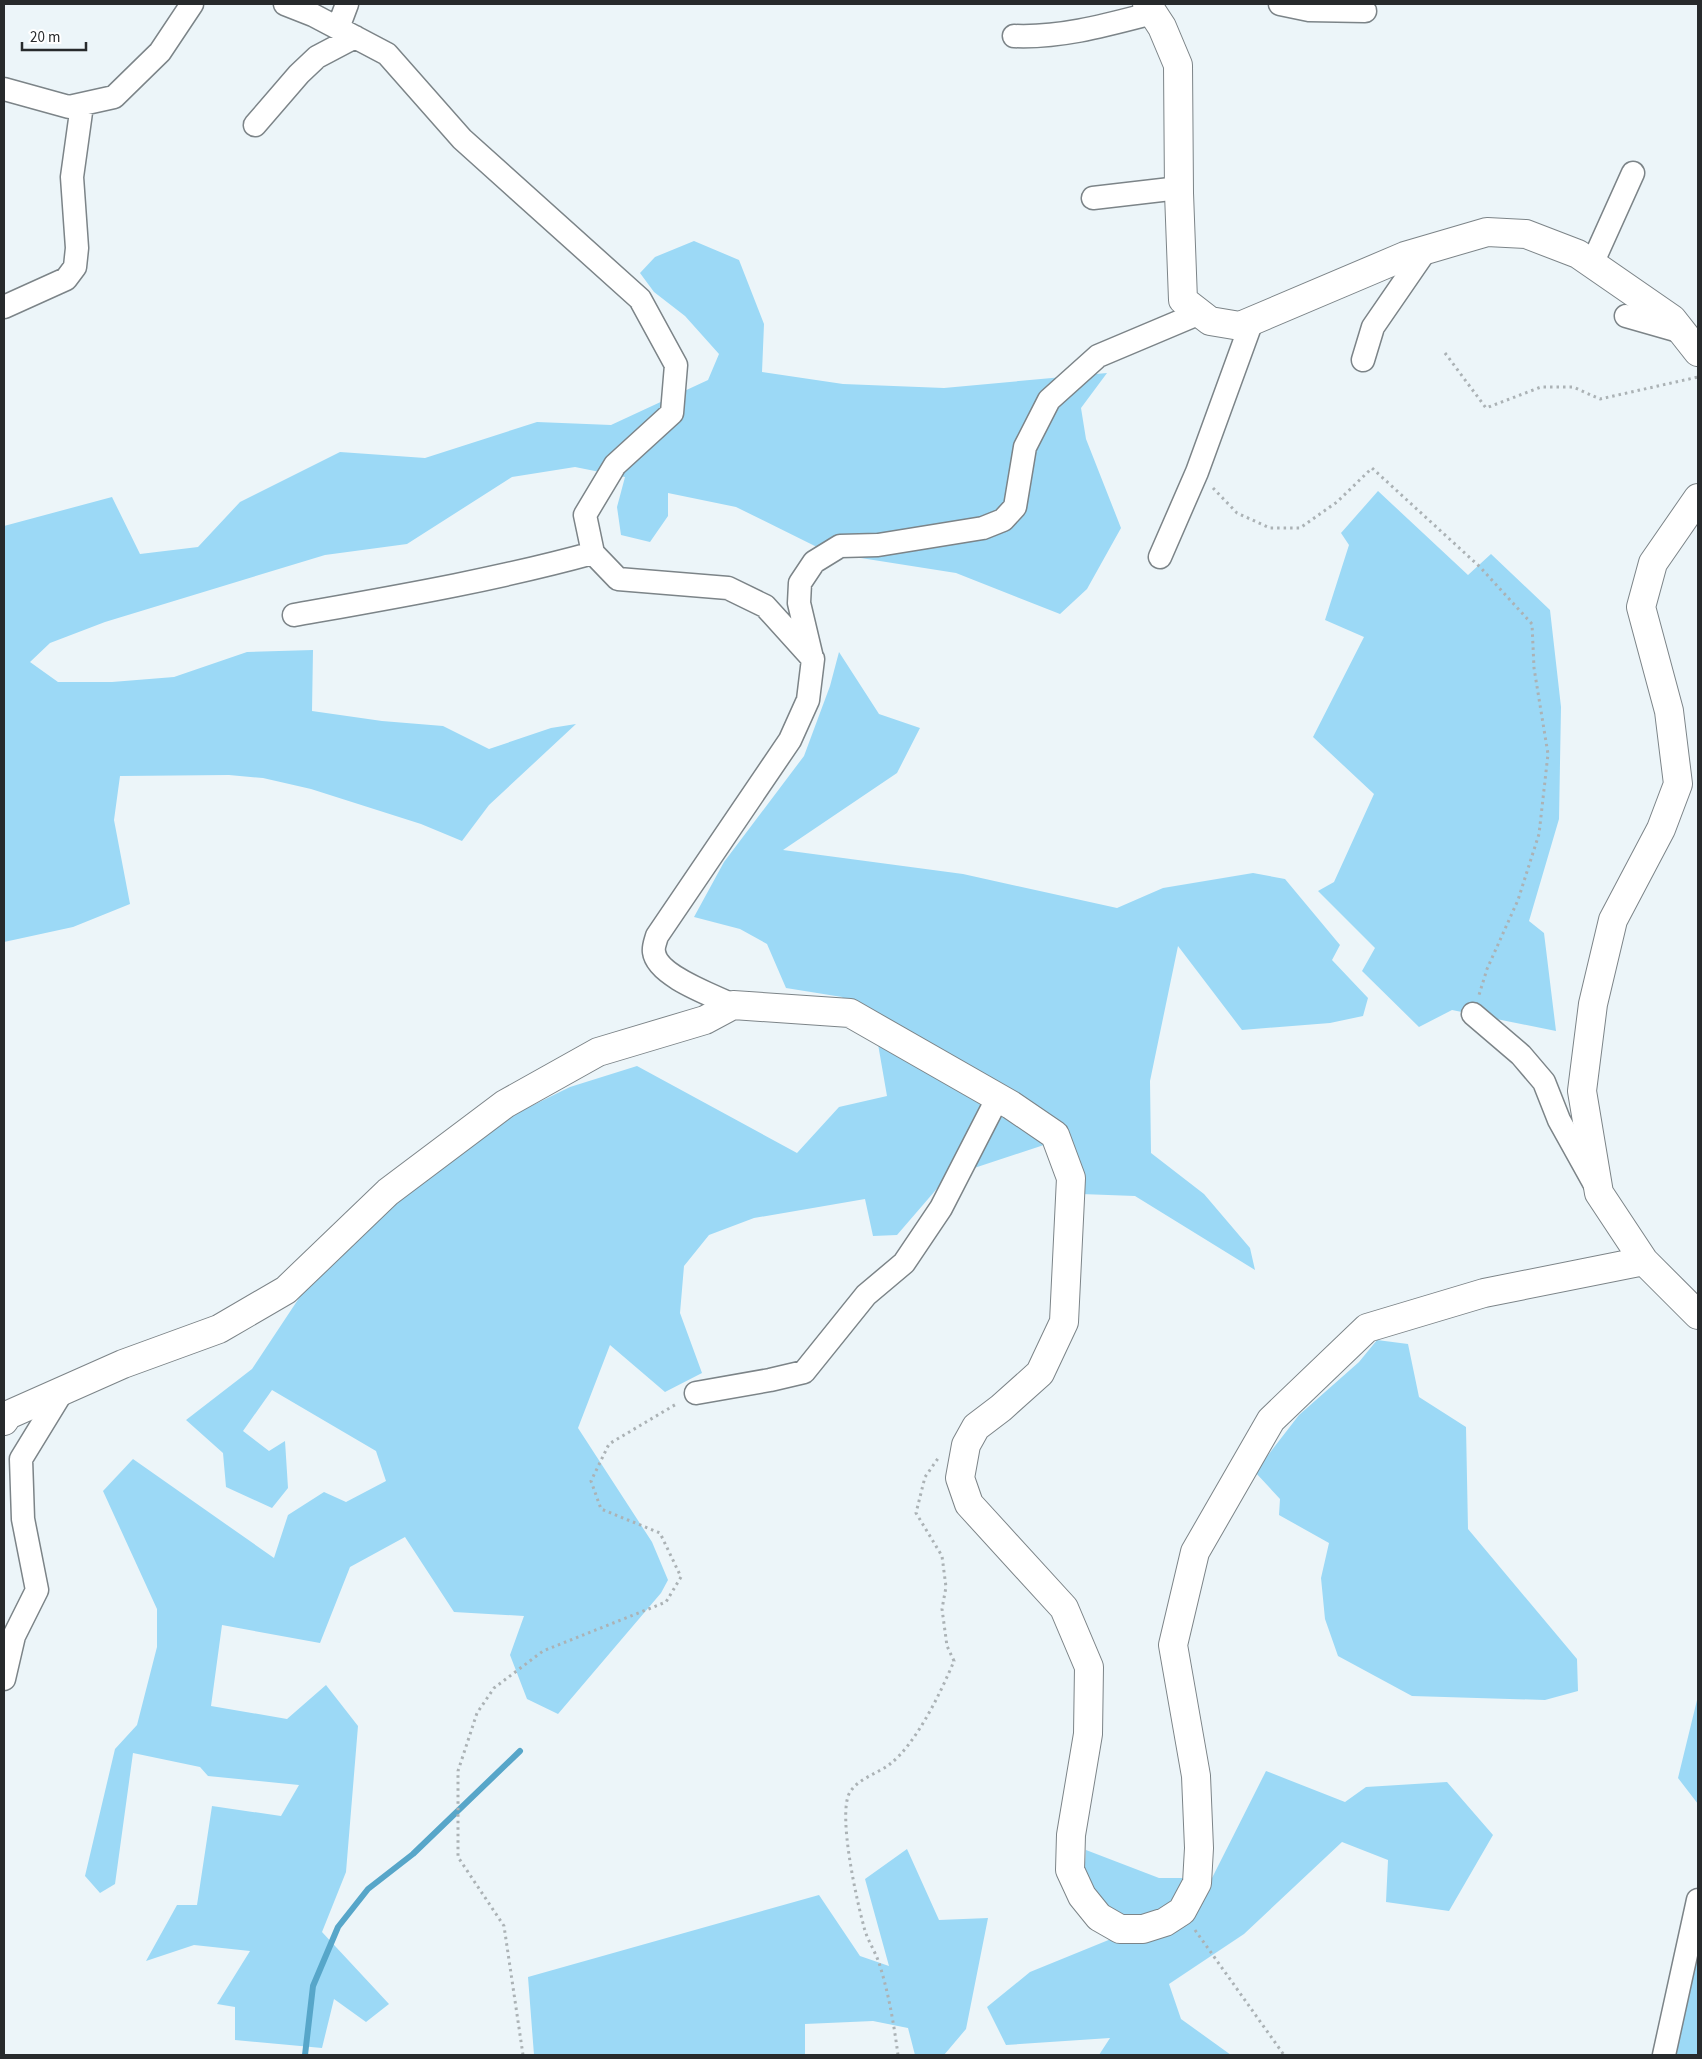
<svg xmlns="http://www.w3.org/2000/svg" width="1702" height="2059" font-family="'Source Sans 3',sans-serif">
  <rect width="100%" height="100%" fill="#ecf5f9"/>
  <path fill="#9cd9f6" d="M694,241L739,260L764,324L762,372L843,384L944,388L1107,373L1081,408L1086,439L1121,528L1087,589L1060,614L956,573L829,553L736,507L668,493V516L650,542L621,535L617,507L625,477L575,467L512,477L407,544L325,555L105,622L50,643L30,662L58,682H112L174,677L247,652L313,650L312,711L382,721L443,726L489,749L551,728L576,724L489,805L462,841L421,824L311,789L263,778L229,775L120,776L114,820L130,904L73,927L4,942V526L112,497L140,554L198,547L240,502L340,452L425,458L537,422L611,425L708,380L719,354L685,316L654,292L640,273L655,257Z
    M1378,491L1468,575L1491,554L1550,610L1561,707L1559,819L1529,921L1544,933L1556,1031L1452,1010L1419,1027L1362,971L1375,948L1318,891L1334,882L1374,794L1313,737L1364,637L1325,620L1349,545L1341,533Z
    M839,652L879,714L920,728L897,773L783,850L963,874L1117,908L1163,888L1253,873L1285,879L1340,945L1332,960L1368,998L1363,1016L1330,1023L1242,1030L1178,946L1150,1081L1151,1153L1204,1194L1250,1248L1255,1270L1135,1196L1081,1194L1068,1137L947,1177L897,1235L873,1236L865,1199L754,1218L709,1235L684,1266L680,1313L702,1373L665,1392L610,1345L578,1428L652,1542L668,1580L661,1593L558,1714L527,1699L510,1655L524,1616L454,1612L405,1537L350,1567L320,1643L222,1625L211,1706L287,1719L326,1685L358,1726L346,1872L322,1932L389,2004L366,2022L334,1999L322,2048L235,2040V2007L217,2004L250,1951L194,1945L146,1961L177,1905H197L212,1806L281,1816L299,1785L208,1776L200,1767L133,1753L115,1884L100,1893L85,1876L115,1749L137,1725L157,1647V1609L103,1491L133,1459L274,1558L288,1515L324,1492L346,1502L386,1481L376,1451L272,1390L243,1431L269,1451L285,1441L288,1488L272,1508L226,1487L223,1453L186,1420L252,1369L309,1283L395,1200L519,1112L570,1087L637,1066L797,1153L839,1107L887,1096L878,1044L842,997L786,988L767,944L740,929L694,917L724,862L804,756L830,686Z
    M1377,1340L1408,1344L1419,1397L1466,1427L1468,1529L1577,1659L1578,1691L1545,1700L1412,1696L1338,1656L1325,1619L1321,1578L1329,1543L1279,1515L1280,1499L1255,1472L1299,1415L1359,1362Z
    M1698,1696V1804L1678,1778Z
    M1266,1771L1345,1802L1366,1787L1447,1782L1493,1835L1449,1911L1386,1902L1388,1860L1342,1842L1244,1934L1169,1984L1181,2019L1231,2055H1099L1110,2038L1006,2045L987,2007L1030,1972L1111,1939L1084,1875L1086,1850L1159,1878H1212Z
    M907,1849L939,1920L988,1918L966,2029L944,2055H915L908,2028L873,2021L805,2024V2055H534L528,1977L819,1895L860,1956L889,1966L865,1879Z
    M1698,1949V2055H1675Z"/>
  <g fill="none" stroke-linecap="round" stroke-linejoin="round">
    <path stroke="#57a6c9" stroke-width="6" d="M305,2055L313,1986L338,1927L368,1889L413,1854L520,1751"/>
    <defs>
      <path id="minor" d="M285,4L313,15L387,54L462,139L640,299L676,365L672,413L615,465L585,515L593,553L618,579L728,588L765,606L813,659L808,700L790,740L657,936C656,940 653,947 654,952C657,976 712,995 733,1005
        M1280,4L1309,10L1365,11
        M338,28L347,4
        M1014,36C1061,38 1107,25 1153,13
        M4,89L69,107L114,97L160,52L192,4
        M255,125L299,74L317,57L355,37
        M1093,198L1179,188
        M1592,264L1633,173
        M4,307L66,279L75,267L77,248L72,177L82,105
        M1626,316L1682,332
        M1363,360L1373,327L1426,250
        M1160,557L1197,472L1252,321
        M294,615C395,597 495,580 593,553
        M812,658L799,603L800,583L814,562L840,546L878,545L983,528L1003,520L1015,507L1025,447L1049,400L1098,356L1200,313
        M1473,1014L1521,1055L1544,1082L1559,1120L1594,1183
        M696,1393L770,1380L804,1372L866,1295L904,1263L941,1208L998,1097
        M4,1679L14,1636L37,1590L23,1519L21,1459L62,1392
        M1664,2055L1698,1900"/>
      <path id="tertiary" d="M1147,4L1162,27L1178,65L1179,193L1183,300L1210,321L1240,326L1405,256L1487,232L1526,234L1578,254L1672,319L1698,352
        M1698,498L1653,563L1641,607L1669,711L1678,784L1661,829L1613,920L1593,1004L1582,1091L1599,1193L1644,1261L1698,1315
        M4,1421L8,1415L123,1364L219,1329L286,1290L388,1192L505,1104L598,1052L705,1020L733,1005L850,1013L1011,1105L1055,1135L1071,1178L1064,1322L1040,1373L1001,1408L976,1427L966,1445L960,1478L969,1504L1064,1608L1089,1667L1088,1734L1071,1835L1070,1870L1082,1896L1099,1917L1120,1929H1143L1165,1922L1182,1911L1197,1883L1199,1848L1196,1776L1173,1645L1195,1552L1271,1420L1367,1328L1484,1293L1644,1261"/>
    </defs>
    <use href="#minor" stroke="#7c8488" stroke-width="25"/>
    <use href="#tertiary" stroke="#7c8488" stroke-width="30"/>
    <path stroke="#abb2b5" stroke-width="3" stroke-dasharray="2.5 4" stroke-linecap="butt" d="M1445,353L1486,408L1541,387H1573L1600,399L1698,377
      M1213,488L1237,513L1270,528H1300L1337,502L1372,468L1480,567L1532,624L1534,668L1548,754L1539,834L1518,900L1487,969L1479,995
      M1195,1930L1284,2055
      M523,2055L504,1926L458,1857V1771L477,1713L494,1688L543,1651L666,1602L681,1577L660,1533L601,1509L591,1481L609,1444L678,1403
      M898,2055C894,2025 889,1995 880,1966C876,1952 867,1940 864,1927C857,1902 837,1813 850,1792C859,1778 877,1774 890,1764C916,1744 941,1692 954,1661L947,1646L942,1609L946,1587L942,1556L916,1513L925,1477L939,1457"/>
    <use href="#minor" stroke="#fff" stroke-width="22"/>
    <use href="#tertiary" stroke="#fff" stroke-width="28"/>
  </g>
  <rect width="1702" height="2059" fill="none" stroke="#272a2c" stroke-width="10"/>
  <path d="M22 42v8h64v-8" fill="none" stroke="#272a2c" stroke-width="2.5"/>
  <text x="30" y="42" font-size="15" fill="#272a2c" stroke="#ffffff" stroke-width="4" paint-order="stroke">20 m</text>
</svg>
